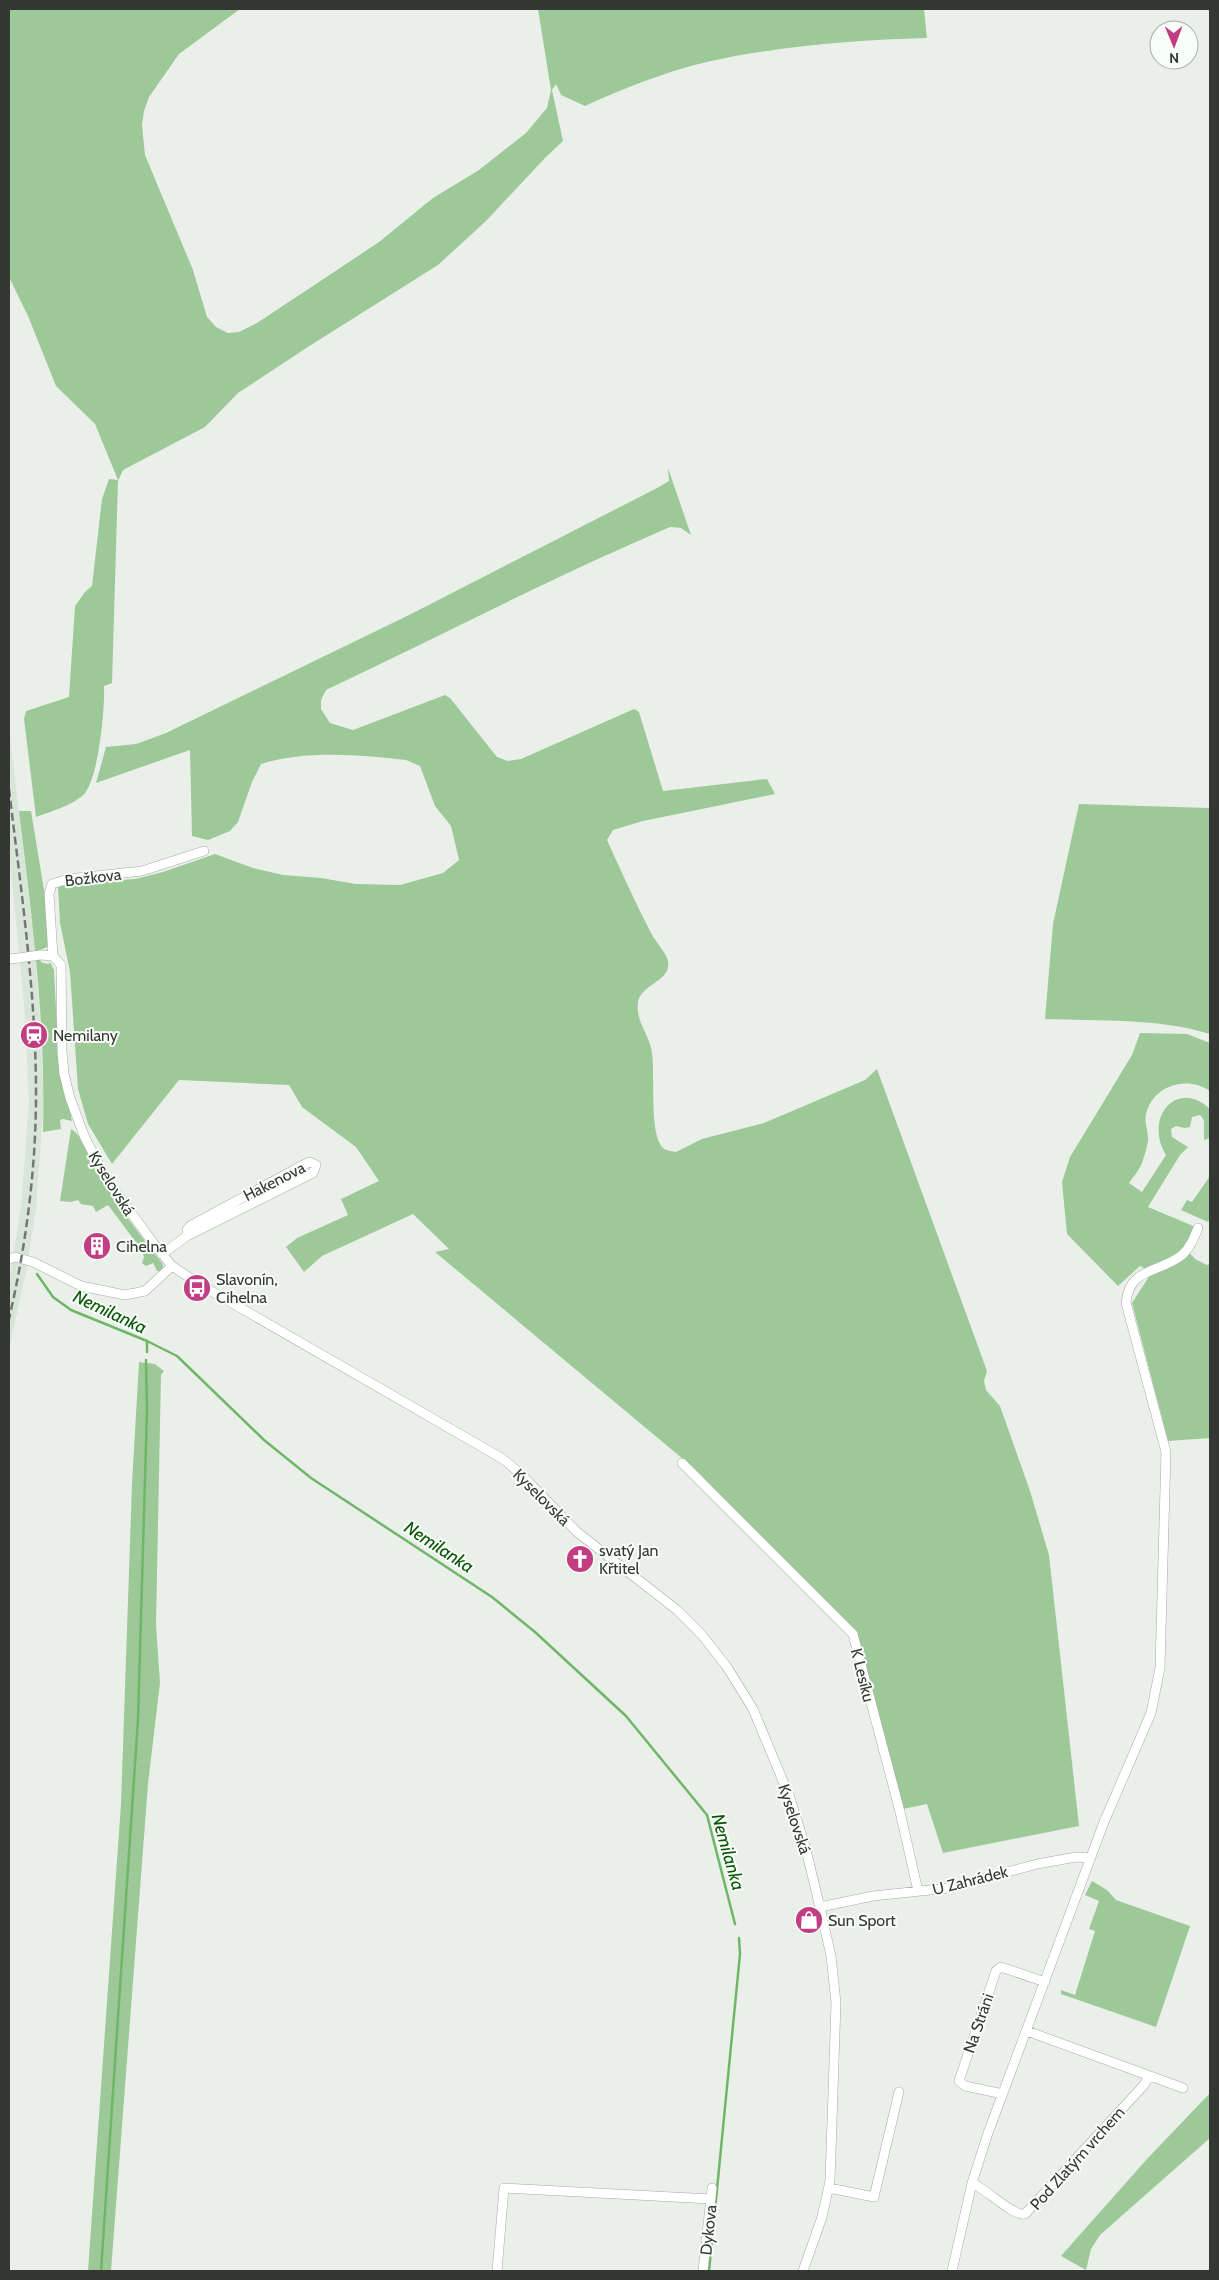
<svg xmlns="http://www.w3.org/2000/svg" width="1219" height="2280" font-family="Cabin,sans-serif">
  <rect width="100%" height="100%" fill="#eaf0e9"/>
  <path fill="#d9e5d8" d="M9,728L33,928L39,1003L44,1100L36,1208L26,1271L9,1350V1281L21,1207L29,1100L24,1004L9,851Z"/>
  <path fill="#9dc998" d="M9,9H240L179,54L149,97L144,111L142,125L145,155L193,270L207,317L216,327L228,333L239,332L257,323L343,266L379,242L433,198L479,170L526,133L547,108L551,90L538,9H924L927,38C854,40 778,46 707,62C667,71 622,89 585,106L561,95L556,84L552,90L563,141L545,158L486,221L438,265L311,345L238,393L205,427L123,470L118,481L112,683L104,686C105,708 99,775 85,793C76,804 50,812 36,817L24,719L26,711L69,697L75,606L85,592L92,586L102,499L109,479L118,480L95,424L56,386L28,316L9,277Z
    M668,468L691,535L681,528L670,527C553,577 440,636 326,690L321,700V709L330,723L353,730L445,695L450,698L497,757L508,761L521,759L634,709L639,712L663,791L767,779L775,794L643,821L613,830L607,840C621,871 635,902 651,933C655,941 667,954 668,961C672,981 641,984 638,1002C635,1021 650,1035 652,1053C655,1075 650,1126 660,1144C663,1150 669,1151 676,1152L702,1139L764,1123L865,1080L877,1069L987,1371L984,1381L986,1390L1000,1406L1030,1491L1049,1555L1079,1826L943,1853L927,1804L903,1809L856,1633L695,1469L435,1252L449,1249L413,1214L322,1256L304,1272L286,1247L297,1238L348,1215L341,1199L379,1181L356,1147L302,1107L289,1085L179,1080L112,1164L88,1124L78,1089L70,972L60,923L58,887L76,883L135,879L163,872L215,854L253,868L283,875L321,878L356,884L400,885L443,873L459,860L451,826L435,806L420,766L406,760C358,755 308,750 261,764L252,782L238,822L230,831L208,840L192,836L190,750L96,783L106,747L136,744L166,733L409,615L659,487L669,481Z
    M1079,804L1210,808V1034C1158,1018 1099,1021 1045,1019L1053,924Z
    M19,811H31L45,896L49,946L39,951L41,962L48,964L50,962L54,970L59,1067L71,1116L72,1121L63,1119L60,1120L61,1129L43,1132C46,1024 32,917 19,811Z
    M1140,1033L1187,1034L1210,1043V1091C1187,1075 1153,1085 1146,1114C1144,1124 1149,1132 1148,1141C1147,1147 1145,1154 1143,1160C1141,1168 1134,1176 1129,1183L1142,1192L1166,1155C1143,1117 1178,1078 1210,1109V1138L1204,1140V1120L1200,1115L1192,1117L1190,1127L1185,1128L1176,1126L1171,1129L1172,1137L1188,1147L1180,1155L1148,1207L1198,1228L1187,1250L1195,1259L1207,1265L1210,1264V1438L1168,1441L1132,1303L1148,1278L1144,1268L1140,1266L1118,1286L1067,1234L1062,1182L1070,1157L1132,1055Z
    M71,1129C81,1135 85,1149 91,1160C110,1197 137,1231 162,1263L164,1268L161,1271H157L153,1263L146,1266L142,1263L144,1257L141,1249L108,1205L96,1212L93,1206L81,1204L78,1200L71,1202L60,1201Z
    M1210,1176V1218L1208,1222L1181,1210L1187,1200L1192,1202Z
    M139,1362L155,1364L164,1371L161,1375L156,1625L160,1683L148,1784L111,2271H88L121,1804L132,1484Z
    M1092,1881L1107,1890L1116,1900L1190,1926L1156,2027L1061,1994V1990L1075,1995L1095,1931L1089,1929L1099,1901L1085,1895Z
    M1210,2093V2138L1100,2235L1091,2249L1086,2270L1061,2256L1147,2159Z"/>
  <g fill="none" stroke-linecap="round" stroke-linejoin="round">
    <path stroke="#6fb669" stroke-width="2.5" d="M37,1274L53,1297L71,1310L147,1341L177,1356L264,1440L311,1478L492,1597L535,1632L626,1716L707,1815L735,1924
      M147,1352V1341
      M101,2271L138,1719L147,1411L146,1360
      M709,2271L740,1954L739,1938"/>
    <defs>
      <path id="minor" d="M40,955L53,956L61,965L62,1052L64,1074L70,1098L85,1138L107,1180L154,1244L172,1266L199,1284L503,1459L522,1475L577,1532L677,1610L702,1635L727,1667L753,1709L790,1798L805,1846L817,1895L831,1956L836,2003L830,2181L822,2217L803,2271
        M53,956L49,894L52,884L68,879L142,871L204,851
        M9,959L19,958
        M162,1254L187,1236L313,1173L316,1165L310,1162L305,1164L190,1226L187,1230V1236
        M9,1259L15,1257L33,1262L81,1286L125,1295L145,1291L172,1266
        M682,1463L853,1634L900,1812L918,1891
        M820,1907L873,1896L949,1888L1037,1864L1076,1857L1090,1858
        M1027,2031L1183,2088
        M1003,2094L965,2086L959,2081L996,1971L1001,1967L1045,1982
        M972,2183C986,2189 1014,2217 1025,2214L1144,2085L1149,2076
        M829,2188L874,2197L899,2092
        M497,2271L504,2188L711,2199
        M703,2271L712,2188
        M952,2271L972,2183L988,2133L1104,1822L1151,1713L1160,1668L1166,1452L1126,1303C1129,1267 1160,1273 1182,1255C1190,1248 1194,1238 1198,1228"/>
    </defs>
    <use href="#minor" stroke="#a5aba4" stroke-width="10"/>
    <use href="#minor" stroke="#fff" stroke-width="9"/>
    <path stroke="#737773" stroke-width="2.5" stroke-dasharray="8 4" stroke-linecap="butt" d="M9,789C21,890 36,992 36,1094C36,1169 26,1246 9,1319"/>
    <defs>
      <path id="minor-bridge" d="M19,958L40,955"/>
    </defs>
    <use href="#minor-bridge" stroke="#a5aba4" stroke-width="10" stroke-linecap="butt"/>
    <use href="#minor-bridge" stroke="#fff" stroke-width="9"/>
  </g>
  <defs>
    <symbol id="station-disc" viewBox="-11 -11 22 22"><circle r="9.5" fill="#c23e83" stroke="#f7fdf7"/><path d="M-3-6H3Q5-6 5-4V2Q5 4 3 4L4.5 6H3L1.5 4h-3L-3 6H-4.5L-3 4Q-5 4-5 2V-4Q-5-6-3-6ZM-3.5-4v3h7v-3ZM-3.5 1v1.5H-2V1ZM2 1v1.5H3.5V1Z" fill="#fff"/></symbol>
    <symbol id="building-disc" viewBox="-11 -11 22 22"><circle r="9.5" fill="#c23e83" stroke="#f7fdf7"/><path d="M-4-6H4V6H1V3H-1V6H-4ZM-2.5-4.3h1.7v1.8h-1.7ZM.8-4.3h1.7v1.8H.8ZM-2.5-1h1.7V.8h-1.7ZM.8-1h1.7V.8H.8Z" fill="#fff"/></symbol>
    <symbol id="bus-disc" viewBox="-11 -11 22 22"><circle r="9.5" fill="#c23e83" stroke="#f7fdf7"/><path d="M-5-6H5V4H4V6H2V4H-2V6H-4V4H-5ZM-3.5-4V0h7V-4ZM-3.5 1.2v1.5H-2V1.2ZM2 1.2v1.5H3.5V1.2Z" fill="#fff"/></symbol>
    <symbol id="church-disc" viewBox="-11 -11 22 22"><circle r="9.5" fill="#c23e83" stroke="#f7fdf7"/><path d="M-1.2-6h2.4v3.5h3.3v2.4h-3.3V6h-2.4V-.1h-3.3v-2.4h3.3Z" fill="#fff"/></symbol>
    <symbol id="shop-disc" viewBox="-11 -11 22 22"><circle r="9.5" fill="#c23e83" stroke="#f7fdf7"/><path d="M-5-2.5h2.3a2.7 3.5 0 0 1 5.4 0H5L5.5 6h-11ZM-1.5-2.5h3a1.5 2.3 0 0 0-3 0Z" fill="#fff"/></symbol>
  </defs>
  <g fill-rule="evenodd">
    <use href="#station-disc" x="18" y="1019" width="32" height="32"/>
    <use href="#building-disc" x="81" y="1230" width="32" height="32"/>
    <use href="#bus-disc" x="181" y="1272" width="32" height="32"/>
    <use href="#church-disc" x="564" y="1543" width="32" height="32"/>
    <use href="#shop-disc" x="793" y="1904" width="32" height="32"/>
  </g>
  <g text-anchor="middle" stroke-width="4" stroke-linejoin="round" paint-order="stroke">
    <g font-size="16" fill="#343734" stroke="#f7fdf7">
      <text transform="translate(93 877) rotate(-7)" y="6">Božkova</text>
      <text transform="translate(274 1181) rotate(-27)" y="6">Hakenova</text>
      <text transform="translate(112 1183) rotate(58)" y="6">Kyselovská</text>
      <text transform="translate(542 1497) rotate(45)" y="6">Kyselovská</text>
      <text transform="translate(863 1675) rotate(76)" y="6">K Lesíku</text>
      <text transform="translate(795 1819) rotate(72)" y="6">Kyselovská</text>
      <text transform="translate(970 1880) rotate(-14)" y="6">U Zahrádek</text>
      <text transform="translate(978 2023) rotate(-71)" y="6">Na Stráni</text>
      <text transform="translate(1077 2158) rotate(-48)" y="6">Pod Zlatým vrchem</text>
      <text transform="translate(708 2230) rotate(-84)" y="6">Dykova</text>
    </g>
    <g font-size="16" fill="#343734" stroke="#f7fdf7" text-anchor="start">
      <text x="53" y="1041">Nemilany</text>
      <text x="116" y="1252">Cihelna</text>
      <text x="216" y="1285">Slavonín,<tspan x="216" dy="18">Cihelna</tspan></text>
      <text x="599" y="1556">svatý Jan<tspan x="599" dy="18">Křtitel</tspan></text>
      <text x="828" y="1926">Sun Sport</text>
    </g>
    <g font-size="18" font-style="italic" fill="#075405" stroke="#f7fdf7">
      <text transform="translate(110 1312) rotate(25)" y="6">Nemilanka</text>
      <text transform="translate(439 1547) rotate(33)" y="6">Nemilanka</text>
      <text transform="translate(728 1852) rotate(74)" y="6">Nemilanka</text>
    </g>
  </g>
  <rect width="1219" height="2280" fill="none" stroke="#343734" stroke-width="20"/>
  <g transform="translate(1174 45) rotate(179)"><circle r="24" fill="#f7fdf7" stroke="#a9aea9"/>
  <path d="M0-4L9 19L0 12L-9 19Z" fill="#c23e83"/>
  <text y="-8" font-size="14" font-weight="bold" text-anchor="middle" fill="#343734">N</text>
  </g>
</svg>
